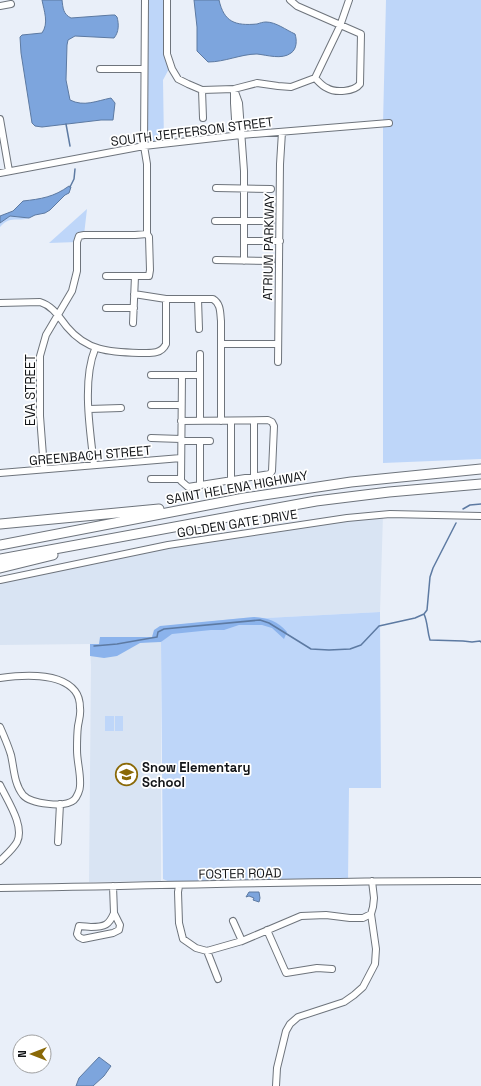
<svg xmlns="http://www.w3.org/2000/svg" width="481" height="1086" font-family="'Space Grotesk',sans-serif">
  <rect width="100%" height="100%" fill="#e9eff9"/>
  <path fill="#d9e4f3" d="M383,515L380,612L266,618L254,617L152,637H100V644L161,642V881L89,882L91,666L90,644L0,645V580L99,559Z"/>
  <path fill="#bed6f9" d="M145,0H167L171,65L163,80L164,143L144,146Z
    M386,0H481V459L383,463V123Z
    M87,209L84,235L77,242L49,243Z
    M10,216L29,218C18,222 10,215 0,227V223Z
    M380,612L381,788H349L348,882L179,886L163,879L161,642L175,625L254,617L266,618Z
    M105,716H114V731H105Z
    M115,716H123V731H115Z"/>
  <path fill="#8bb3ec" d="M254,617C268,618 278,621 287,632L284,639L272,628L262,625H239L224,630H211L172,634L161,642L140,643L117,656L104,658L90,656V644H99L100,637H152L154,630L160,626Z"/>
  <path fill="#7da5dd" stroke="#5d7aa2" d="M42,0H62C63,8 63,14 71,18L112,15H115L117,17C119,24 119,32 114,38L75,36L68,40L67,45L66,80L70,100C84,107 96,101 111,98L115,103L113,120H101L42,127L35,126L32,123L21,53L20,37L22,35L42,33C49,23 44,11 42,0Z
    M194,0H219C224,22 235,26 257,24C260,23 263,22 266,22C276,22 286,30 295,34C297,40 297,49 291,53C282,60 267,55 257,54C241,54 225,62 208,62L197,51V27Z
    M69,186L71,187L69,193L65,195L50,210L45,213L35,215L29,218L10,216L0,223V216L13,211L23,201C41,199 54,197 69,186Z
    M249,892H259L260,898L259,902L253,900L254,898L249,896L246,897Z
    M99,1057L111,1066L104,1076L93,1086H76L79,1078Z"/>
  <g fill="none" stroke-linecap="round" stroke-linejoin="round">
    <path stroke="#5d7aa2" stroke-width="1.5" d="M66,124L70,146
      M70,187L74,179L75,169
      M463,509L470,505L481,504
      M424,614L427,610L430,577L433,568L456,523
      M94,646L117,644L157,637L158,632L164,629L260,620L269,623L311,649L329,650L350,649L361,645L379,626L415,618L424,614C428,623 427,631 430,640L463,641L472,642L480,641L481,642"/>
    <defs>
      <path id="minor" d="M167,0V54L172,69L178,79L188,84L202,90L234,89L257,83L278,86L291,87L315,78
        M290,0L297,6L361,34L360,84C354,92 335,93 327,88C322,86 319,82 315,78
        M0,6L11,4
        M100,69H144
        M315,78L340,26L349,0
        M202,90L203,118
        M0,119L9,171
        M236,135L234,103V89L239,103L244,171V261
        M0,173L144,146L241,135L389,123
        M216,188L271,189
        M215,221H271
        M244,241H280
        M216,260L271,261
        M106,276H149L150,270L149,237L147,234
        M134,294L166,299H213C221,304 220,312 221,321V421
        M198,299L199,329
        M0,303L40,302C53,306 59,317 67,327C87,351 109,352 139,353C149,353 161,355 166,344V299
        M106,308H134
        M133,323L135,276
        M221,344H278
        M278,362L280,164L282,132
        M151,375H200
        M151,405H181
        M89,409L121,408
        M181,421L268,420L272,422L274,426L272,471L270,474L188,487L181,481L182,375
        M200,421V354
        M231,421V480
        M151,438L181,439
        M181,441H210
        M200,441V485
        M94,465C90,431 82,381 95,349
        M44,469L40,416V356L46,335L72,291L77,271V242L79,236L84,235H135L147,234V164L144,146L145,0
        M0,473L181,458
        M254,477V421
        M151,479H181
        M0,580L168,545L347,518L390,514L481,516
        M0,678C21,675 60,672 75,691C79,696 80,701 80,708C81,714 79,720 78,726C77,734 77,742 77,750C77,762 81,774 80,786C80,790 77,797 74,800C65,808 31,804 23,795C14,784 14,768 11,755C8,745 4,736 0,727
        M0,785C7,800 25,826 17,842C13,849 6,855 0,861
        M58,842L60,804
        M113,886L114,913L120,925L119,930L113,933L83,939L79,937L77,934L79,926C84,926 87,927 91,927C105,927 109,925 114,913
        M179,886L178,892L179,923L183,939L196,948L207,951L242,941L301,916L326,915L350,918H363L371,914
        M0,888C160,886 321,880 481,881
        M233,921L242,941
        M267,930L286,973L317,968L332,969
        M207,951L218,979
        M276,1086L277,1068L286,1031L290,1024L298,1017L344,1002L354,995L363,987L375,964L376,949L371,914L373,907L374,898L372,881"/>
      <path id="highway" d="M0,524L159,509
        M0,545L244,498L351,482L481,469
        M0,559L316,501L389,492L481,484
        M0,568L53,555"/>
    </defs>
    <use href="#minor" stroke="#6e747c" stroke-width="8"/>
    <use href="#highway" stroke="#6e747c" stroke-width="11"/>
    <use href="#minor" stroke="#fff" stroke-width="6"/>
    <use href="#highway" stroke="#fff" stroke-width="9"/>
  </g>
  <defs>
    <symbol id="school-ring" viewBox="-11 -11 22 22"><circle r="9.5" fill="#fff" stroke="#8a6907" stroke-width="1.5"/><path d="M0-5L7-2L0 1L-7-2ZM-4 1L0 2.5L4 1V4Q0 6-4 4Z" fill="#8a6907"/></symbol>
  </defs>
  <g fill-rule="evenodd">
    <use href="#school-ring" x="114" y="762" width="25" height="25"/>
  </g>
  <g text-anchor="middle" stroke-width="3.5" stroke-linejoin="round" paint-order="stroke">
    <g font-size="13" fill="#121417" stroke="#fff">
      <text transform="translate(192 131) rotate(-7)" y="5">SOUTH JEFFERSON STREET</text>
      <text transform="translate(268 247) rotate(-89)" y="5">ATRIUM PARKWAY</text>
      <text transform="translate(30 390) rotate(-90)" y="5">EVA STREET</text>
      <text transform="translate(90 455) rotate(-5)" y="5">GREENBACH STREET</text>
      <text transform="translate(237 487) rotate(-10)" y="5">SAINT HELENA HIGHWAY</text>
      <text transform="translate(237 523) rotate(-9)" y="5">GOLDEN GATE DRIVE</text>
      <text transform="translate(240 873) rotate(-1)" y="5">FOSTER ROAD</text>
    </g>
    <g font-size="13" font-weight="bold" fill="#121417" stroke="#fff" text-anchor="start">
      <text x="142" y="772">Snow Elementary<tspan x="142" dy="15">School</tspan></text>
    </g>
  </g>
  <g transform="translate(32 1054) rotate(270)"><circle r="19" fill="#ffffff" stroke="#a0a1a2"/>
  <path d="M0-3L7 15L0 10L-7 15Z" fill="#8a6907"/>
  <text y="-6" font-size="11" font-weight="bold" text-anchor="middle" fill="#121417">N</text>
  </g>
</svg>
